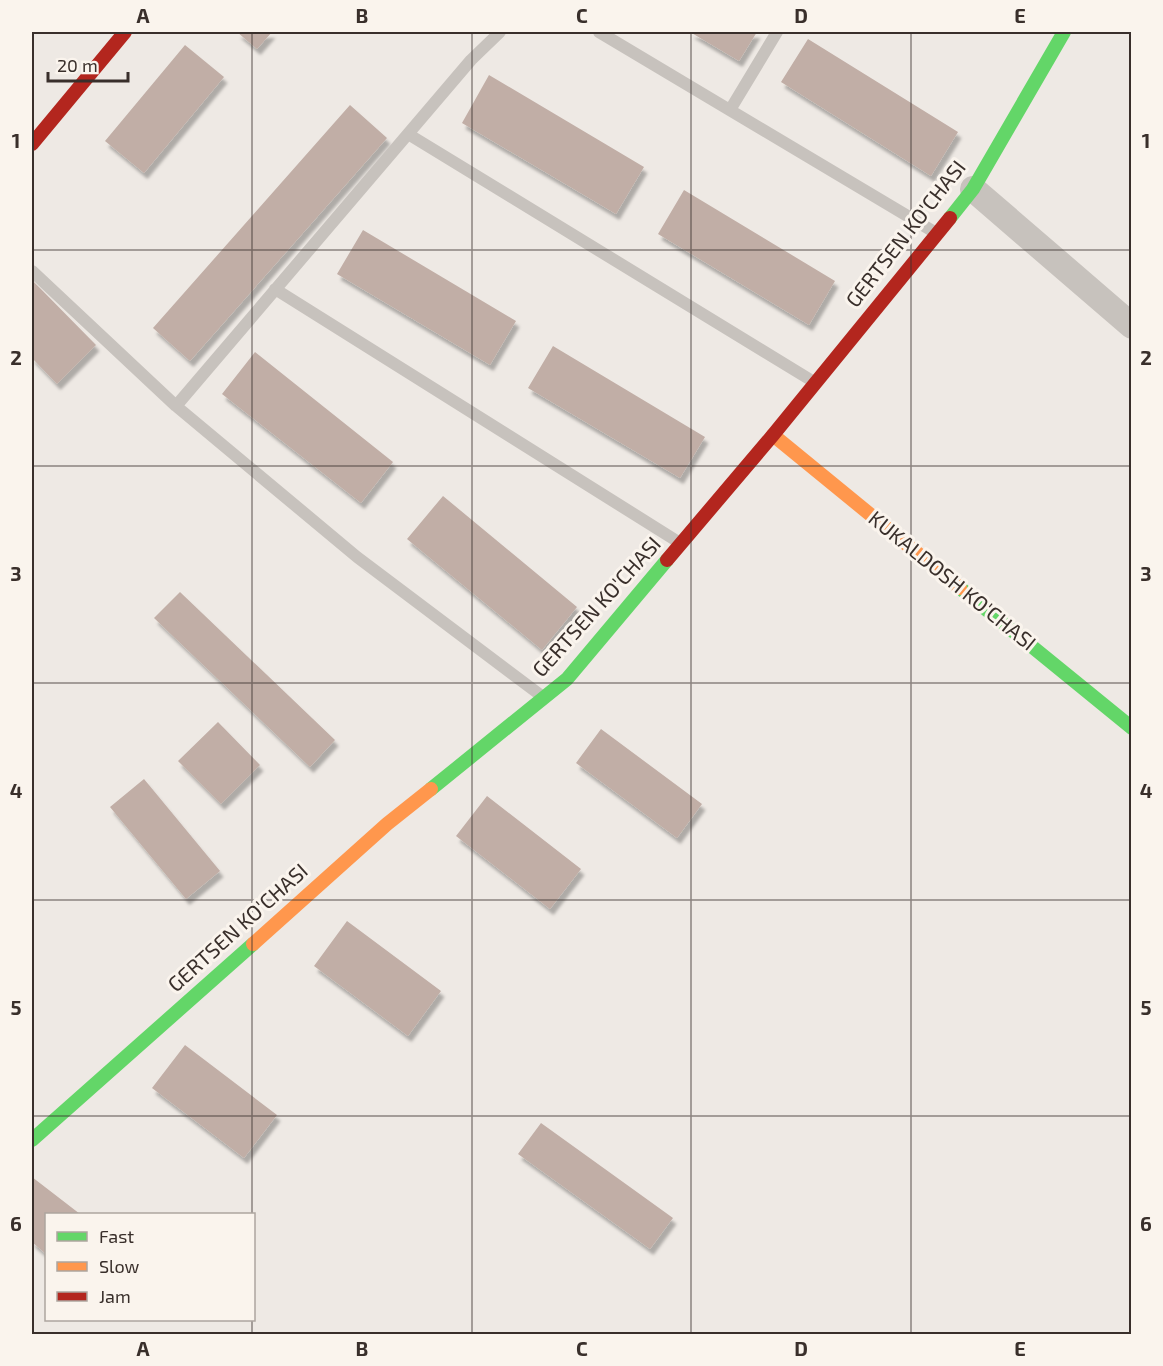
<svg xmlns="http://www.w3.org/2000/svg" width="1163" height="1366" font-family="'Exo 2',sans-serif">
  <defs>
    <filter id="shadow"><feDropShadow dx="3.5" dy="6" stdDeviation="1.5" flood-color="#0004"/></filter>
  </defs>
  <rect width="100%" height="100%" fill="#eee9e4"/>
  <path fill="#c1aea6" filter="url(#shadow)" d="M237,32H272L257,49Z
    M690,32H757L739,61Z
    M808,39L958,132L931,176L781,82Z
    M185,45L224,77L144,173L105,141Z
    M489,75L644,167L616,214L462,123Z
    M350,105L387,138L190,361L153,328Z
    M684,190L835,281L809,325L658,234Z
    M363,230L516,321L490,365L337,274Z
    M32,280L96,345L57,384L32,358Z
    M553,346L705,437L680,478L528,388Z
    M255,352L393,462L361,503L222,394Z
    M443,496L577,607L542,650L407,539Z
    M180,592L335,740L310,767L154,618Z
    M218,722L260,765L221,804L178,761Z
    M601,729L702,804L677,838L576,763Z
    M144,779L220,871L186,899L110,807Z
    M487,796L581,869L550,909L456,836Z
    M347,921L441,991L408,1036L314,966Z
    M185,1045L277,1115L244,1158L152,1088Z
    M541,1123L673,1218L650,1249L518,1154Z
    M32,1177L80,1214H46V1254L32,1242Z"/>
  <g fill="none" stroke-linecap="round" stroke-linejoin="round">
    <path stroke="#c7c2bd" stroke-width="12" d="M599,32L936,233
      M730,110L777,32
      M408,134L814,382
      M32,271L176,406L357,557L543,697
      M275,289L680,543
      M176,406L471,60L500,32"/>
    <path stroke="#c7c2bd" stroke-width="26" d="M973,189L1132,326"/>
    <path stroke="#63d668" stroke-width="14" d="M950,218L973,189L1064,32
      M960,588L1132,728
      M431,789L567,679L667,560
      M32,1140L253,944"/>
    <path stroke="#ff974d" stroke-width="14" d="M773,435L960,588
      M253,944L387,824L431,789"/>
    <path stroke="#b3261e" stroke-width="14" d="M32,144L125,32
      M667,560L773,435L950,218"/>
  </g>
  <path fill="none" stroke="#392f2b" stroke-width="1.5" stroke-opacity="0.55" d="M252,32V1214M472,32V1334M691,32V1334M911,32V1334M32,250H1132M32,466H1132M32,683H1132M32,900H1132M32,1116H1132M252,1320V1334"/>
  <g text-anchor="middle" stroke-width="6" stroke-linejoin="round" paint-order="stroke">
    <g font-size="21" fill="#392f2b" stroke="#faf4ed">
      <text transform="translate(906 234) rotate(-52)" y="7">GERTSEN KO'CHASI</text>
      <text transform="translate(952 581) rotate(39)" y="7">KUKALDOSH KO'CHASI</text>
      <text transform="translate(597 607) rotate(-48)" y="7">GERTSEN KO'CHASI</text>
      <text transform="translate(238 928) rotate(-42)" y="7">GERTSEN KO'CHASI</text>
    </g>
  </g>
  <rect width="1163" height="1366" fill="none" stroke="#faf4ed" stroke-width="66"/>
  <rect x="45" y="1213" width="210" height="108" fill="#faf4ed" stroke="#ada59f" stroke-width="1.5"/>
  <rect x="57" y="1232" width="30" height="9" fill="#63d668" stroke="#ada59f" stroke-width="1.5"/>
  <text x="99" y="1243" font-size="18" fill="#392f2b">Fast</text>
  <rect x="57" y="1262" width="30" height="9" fill="#ff974d" stroke="#ada59f" stroke-width="1.5"/>
  <text x="99" y="1273" font-size="18" fill="#392f2b">Slow</text>
  <rect x="57" y="1292" width="30" height="9" fill="#b3261e" stroke="#ada59f" stroke-width="1.5"/>
  <text x="99" y="1303" font-size="18" fill="#392f2b">Jam</text>
  <path d="M48 72v9h80v-9" fill="none" stroke="#392f2b" stroke-width="3"/>
  <text x="57" y="72" font-size="18" fill="#392f2b" stroke="#faf4ed" stroke-width="4.5" paint-order="stroke">20 m</text>
  <rect x="33" y="33" width="1097" height="1300" fill="none" stroke="#392f2b" stroke-width="2"/>
  <g font-size="20" text-anchor="middle" font-weight="bold" fill="#392f2b">
    <text x="143" y="23">A</text>
    <text x="362" y="23">B</text>
    <text x="582" y="23">C</text>
    <text x="801" y="23">D</text>
    <text x="1020" y="23">E</text>
    <text x="16" y="148">1</text>
    <text x="1146" y="148">1</text>
    <text x="16" y="365">2</text>
    <text x="1146" y="365">2</text>
    <text x="16" y="581">3</text>
    <text x="1146" y="581">3</text>
    <text x="16" y="798">4</text>
    <text x="1146" y="798">4</text>
    <text x="16" y="1015">5</text>
    <text x="1146" y="1015">5</text>
    <text x="16" y="1231">6</text>
    <text x="1146" y="1231">6</text>
    <text x="143" y="1356">A</text>
    <text x="362" y="1356">B</text>
    <text x="582" y="1356">C</text>
    <text x="801" y="1356">D</text>
    <text x="1020" y="1356">E</text>
  </g>
</svg>
